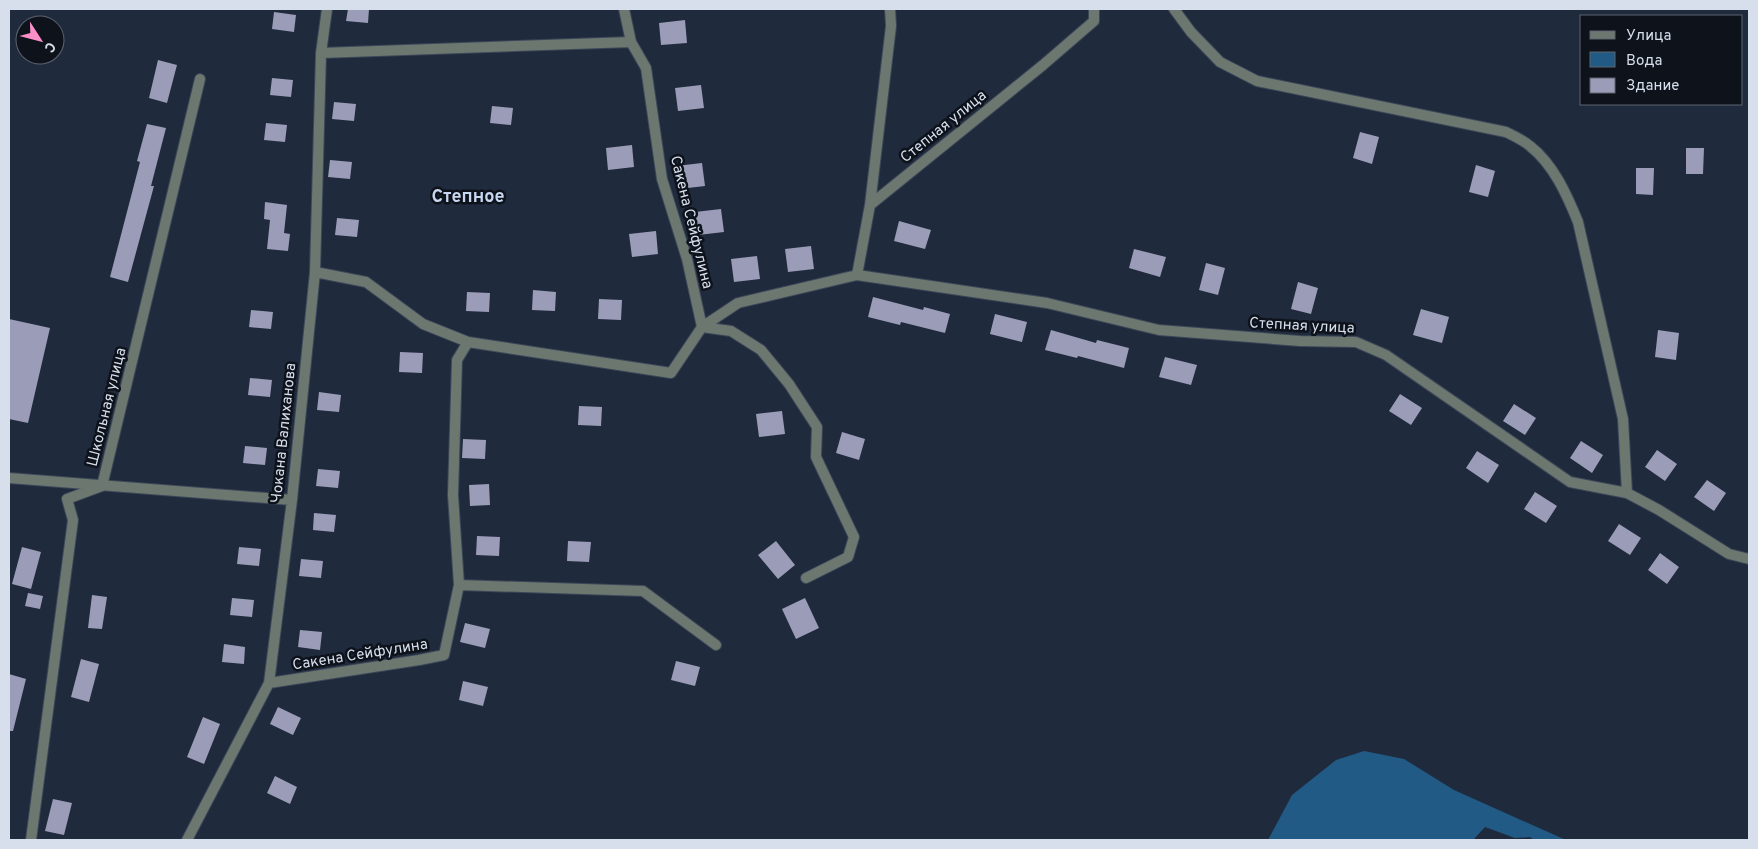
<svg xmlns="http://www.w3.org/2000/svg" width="1758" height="849" font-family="Overpass,sans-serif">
  <rect width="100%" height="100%" fill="#1f2a3d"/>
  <path fill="#215a85" d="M1364,751L1404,759L1454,790L1566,840H1534L1530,837L1515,838L1485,827L1473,840H1268L1292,795L1336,760Z"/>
  <path fill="#9b9db8" d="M348,9H369L368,23L346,21Z
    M274,12L296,15L294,32L272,29Z
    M685,20L687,43L661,45L659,23Z
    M158,60L177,65L167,103L149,98Z
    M272,78L293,80L291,97L270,95Z
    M701,85L704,108L678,111L675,88Z
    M334,102L356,104L354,121L332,119Z
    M492,106L513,108L511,125L490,123Z
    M266,123L287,125L285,142L264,140Z
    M147,124L166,128L151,186H154L128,282L110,277L140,162L137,161Z
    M1360,132L1379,137L1372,164L1353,158Z
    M632,145L634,167L608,170L606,148Z
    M1686,148H1704L1703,174H1686Z
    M330,160L352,162L350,179L328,177Z
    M702,163L705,186L679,189L676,166Z
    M1476,165L1495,171L1488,197L1469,192Z
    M1636,168H1654L1653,195L1636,194Z
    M265,202L287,205L284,233L290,234L288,251L267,249L270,220L264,219Z
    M721,209L724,232L698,235L695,212Z
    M337,218L359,220L357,237L335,235Z
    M899,221L931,230L925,249L894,241Z
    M656,231L658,254L632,257L629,234Z
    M811,246L814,269L788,272L785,249Z
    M1134,249L1166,257L1160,277L1129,268Z
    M757,256L760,279L734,282L731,259Z
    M1206,263L1225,268L1218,295L1199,290Z
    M1298,282L1318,288L1311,314L1291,309Z
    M533,290L556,292L555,311L532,310Z
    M467,292L490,293L489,312L466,311Z
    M873,297L923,310L924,307L950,314L945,333L901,322L900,325L868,317Z
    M599,299L622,300L621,320L598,319Z
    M1421,309L1449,317L1442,343L1413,335Z
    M251,310L273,312L271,329L249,327Z
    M995,314L1027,322L1022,342L990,334Z
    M9,319L50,328L28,423L9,419Z
    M1051,330L1096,343L1097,340L1129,348L1124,368L1078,356L1077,358L1045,350Z
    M1658,330L1679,333L1676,360L1655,357Z
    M400,352L423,353L422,373L399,372Z
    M1165,357L1197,365L1191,385L1159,377Z
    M250,378L272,380L270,397L248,395Z
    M319,392L341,395L339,412L317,410Z
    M1400,394L1422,408L1411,425L1389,411Z
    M1514,404L1536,418L1525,435L1503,421Z
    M579,406L602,407L601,426L578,425Z
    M782,411L785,434L759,437L756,414Z
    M842,432L865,439L859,460L836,453Z
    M463,439L486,440L485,459L462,458Z
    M1581,441L1603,455L1592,473L1570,458Z
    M245,446L267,448L265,465L243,463Z
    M1657,450L1677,464L1665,481L1645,467Z
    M1477,451L1499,465L1488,483L1466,468Z
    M318,469L340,471L338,488L316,486Z
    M1707,480L1726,493L1714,511L1694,497Z
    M489,484L490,505L470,506L469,485Z
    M1535,492L1557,506L1546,523L1524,509Z
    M314,513L336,515L334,532L313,530Z
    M1619,524L1641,538L1630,555L1608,541Z
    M477,536L500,537L499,556L476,555Z
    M568,541L591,542L589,562L567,561Z
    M776,541L795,565L778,579L758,555Z
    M22,547L41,552L31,589L12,584Z
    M239,547L261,549L259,566L237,564Z
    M1660,553L1679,567L1667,584L1648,570Z
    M301,559L323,561L321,578L299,576Z
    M28,593L43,596L40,609L25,606Z
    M92,595L107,597L102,629L88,628Z
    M232,598L254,600L252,617L230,615Z
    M805,598L819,628L796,639L782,609Z
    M465,623L490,629L485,648L460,642Z
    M300,630L322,632L320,650L298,647Z
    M224,644L245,647L244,664L222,662Z
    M81,659L99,664L89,702L71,697Z
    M676,661L700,667L695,686L671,680Z
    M9,674L26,679L13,731H9Z
    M463,681L488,687L483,706L459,700Z
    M278,707L301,718L293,735L270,724Z
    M203,717L220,724L204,764L187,757Z
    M275,776L297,787L290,804L267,793Z
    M53,799L72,803L64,835L45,831Z"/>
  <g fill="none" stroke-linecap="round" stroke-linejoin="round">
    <defs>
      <path id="street" d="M1174,9L1191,32L1220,62L1257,81L1506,132C1514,136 1523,140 1530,146C1554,165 1567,195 1578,222L1623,419L1627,493
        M321,53L631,42
        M870,205L891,26L890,9
        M315,272L366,282L423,324L468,342L671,373L702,327L687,259L662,179L646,68L631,42L624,9
        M857,275L870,205L1043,65L1094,21V9
        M702,327L738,303L857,275L1047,303L1159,330L1300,341L1356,342L1386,355L1570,482L1627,493L1659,510L1729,554L1749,559
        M702,327L731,331L761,350L789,384L817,427L816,457L854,537L848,557L806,578
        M9,478L292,500
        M459,585L643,591L716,645
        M269,683L419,660L444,655L459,585L453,495L457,360L468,342
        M31,840L73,520L67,499L102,486L200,79
        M187,840L269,683L292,500L315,272L321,53L327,9"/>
    </defs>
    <use href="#street" stroke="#3c4759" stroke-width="12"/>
    <use href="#street" stroke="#6c776f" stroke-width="10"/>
  </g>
  <g text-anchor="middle" stroke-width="5" stroke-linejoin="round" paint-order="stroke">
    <g font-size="15" fill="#d7dfec" stroke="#0d121b">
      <text transform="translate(943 126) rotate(-39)" y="5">Степная улица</text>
      <text transform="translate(692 222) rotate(76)" y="5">Сакена Сейфулина</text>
      <text transform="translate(1302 325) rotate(3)" y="5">Степная улица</text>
      <text transform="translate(106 407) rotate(-76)" y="5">Школьная улица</text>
      <text transform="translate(283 433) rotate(-84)" y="5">Чокана Валиханова</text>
      <text transform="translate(360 654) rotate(-9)" y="5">Сакена Сейфулина</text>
    </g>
    <g font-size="18" font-weight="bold" fill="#c8d7f1" stroke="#0d121b">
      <text x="468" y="202">Степное</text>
    </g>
  </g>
  <rect width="1758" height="849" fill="none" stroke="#d7dfec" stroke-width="20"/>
  <rect x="1580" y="15" width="162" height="90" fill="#0d121b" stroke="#5e646f"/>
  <rect x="1590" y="31" width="25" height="8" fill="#6c776f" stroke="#5e646f"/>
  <text x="1626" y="40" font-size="15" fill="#d7dfec">Улица</text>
  <rect x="1590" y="52" width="25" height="15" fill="#215a85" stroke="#5e646f"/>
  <text x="1626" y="65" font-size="15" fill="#d7dfec">Вода</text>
  <rect x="1590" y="78" width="25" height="15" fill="#9b9db8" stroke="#5e646f"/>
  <text x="1626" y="90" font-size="15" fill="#d7dfec">Здание</text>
  <g transform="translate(40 40) rotate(126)"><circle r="24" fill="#0d121b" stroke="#5e646f"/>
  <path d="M0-4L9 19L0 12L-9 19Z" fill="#fa8fc7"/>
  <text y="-8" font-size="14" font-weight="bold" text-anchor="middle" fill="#d7dfec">С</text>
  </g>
</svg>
